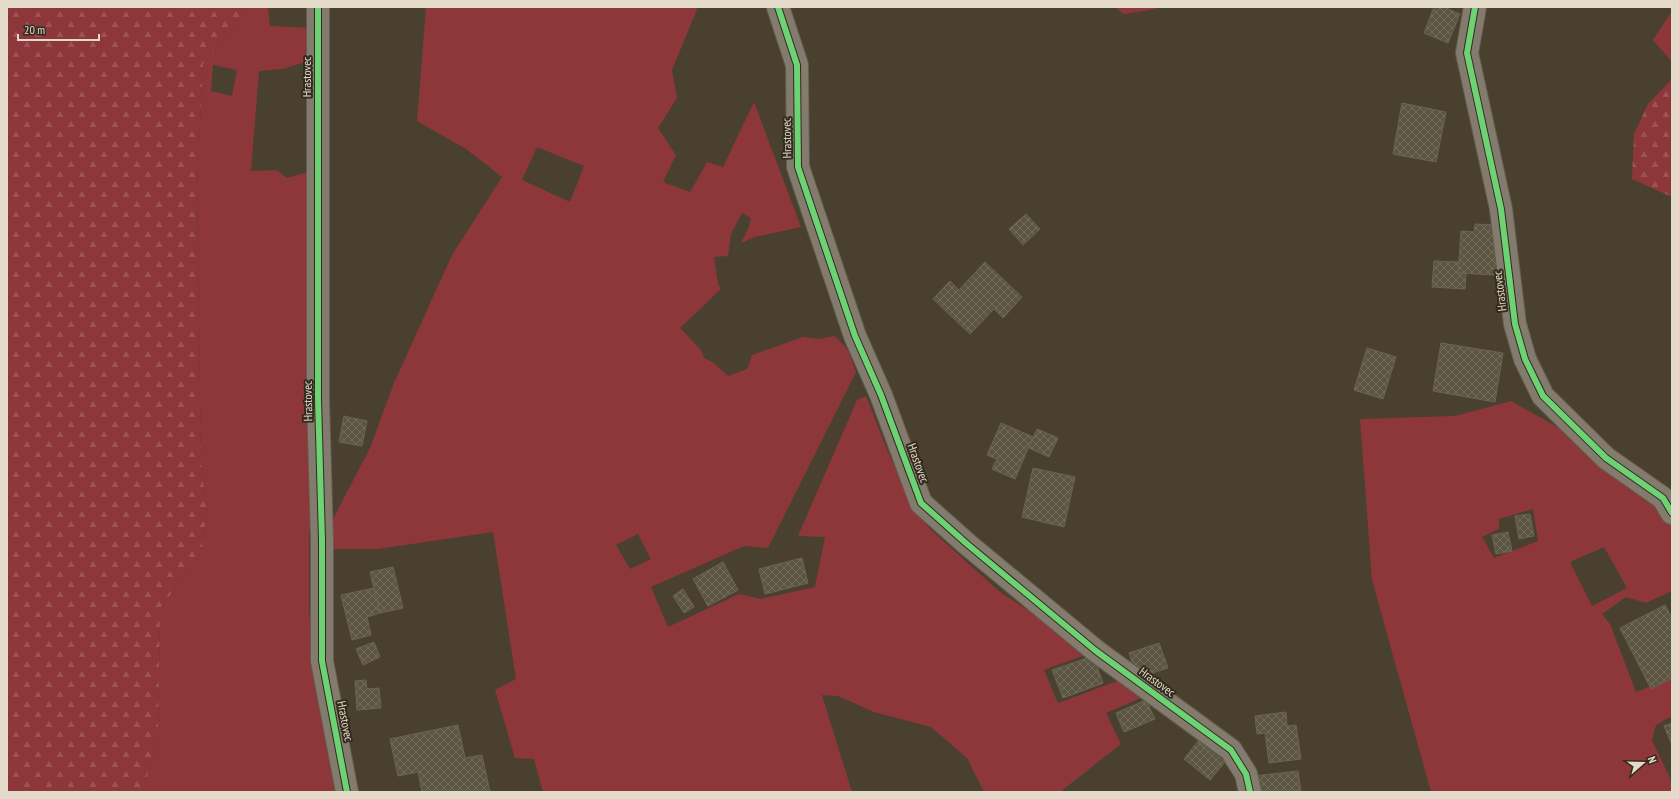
<svg xmlns="http://www.w3.org/2000/svg" width="1679" height="799" font-family="'PT Sans Narrow',sans-serif">
  <defs>
    <pattern id="forest-firs" width="22" height="20" patternUnits="userSpaceOnUse"><rect width="22" height="20" fill="#8d373a"/><path d="M5 1l3.5 6h-7zM16 11l3.5 6h-7z" fill="#9d5355"/></pattern>
    <pattern id="building-cross-hatch" width="8" height="8" patternUnits="userSpaceOnUse"><rect width="8" height="8" fill="#5b5542"/><path d="M0 0l8 8M0 8l8-8" fill="none" stroke="#726d5c"/></pattern>
  </defs>
  <rect width="100%" height="100%" fill="#4a4030"/>
  <path fill="#8d373a" fill-rule="evenodd" d="M246,7H268L270,26L310,28L311,60L283,69L259,71L251,171L277,170L287,178L311,171L313,466L309,537V613L320,700L339,792H143L158,736L160,609L201,552L207,514L201,463L197,187L203,64L224,42ZM213,65L237,70L232,96L211,91Z
    M426,7H698L672,70L677,98L658,128L676,155L663,182L690,192L707,162L723,167L754,102L801,227L755,237L741,243L749,227L751,218L742,213L731,234L728,256L714,257L718,284L721,289L680,328L701,350L704,358L714,363L728,376L747,369L752,355L803,337L819,339L835,336L848,350L856,372L768,548L744,546L651,587L668,627L739,594L761,599L815,587L825,537L798,536L857,400L866,396L888,452L912,503L929,528L1000,592L1040,618L1085,655L1044,670L1058,703L1120,680L1143,697L1106,713L1121,744L1060,792H984L967,758L931,727L874,712L838,696L822,695L852,792H543L534,759L515,758L495,690L516,679L493,532L378,549H328L322,540L370,448L394,383L452,255L502,177L466,149L417,121ZM537,147L584,166L570,202L522,180ZM638,534L651,559L630,569L616,545Z
    M1115,7H1157L1156,9L1124,14Z
    M1672,11V62L1653,40Z
    M1511,401L1570,434L1612,461L1672,523V591L1646,603L1626,597L1602,614L1610,624L1636,692L1672,678V716L1656,725L1652,740L1670,778L1672,792H1431L1372,580L1360,419L1455,416ZM1533,509L1538,541L1494,558L1482,537L1499,529V519ZM1604,547L1627,588L1592,606L1570,562Z"/>
  <path fill="url(#forest-firs)" d="M7,7H246L224,42L203,64L197,187L201,463L207,514L201,552L160,609L158,736L143,792H7Z
    M1672,79V197L1632,179L1634,134L1648,104Z"/>
  <path fill="url(#building-cross-hatch)" stroke="#6a6456" d="M1434,7H1443L1460,14L1448,43L1424,33Z
    M1402,103L1446,112L1436,162L1393,154Z
    M1026,214L1040,229L1023,245L1009,229Z
    M1475,224L1499,225L1496,275L1458,273L1461,231L1474,232Z
    M1434,261L1459,262L1458,273H1466L1465,289L1432,287Z
    M985,262L1022,297L1003,318L994,309L970,334L933,299L950,281L959,290Z
    M1441,343L1503,353L1495,402L1433,391Z
    M1367,348L1396,357L1383,399L1354,390Z
    M344,416L367,421L362,446L339,442Z
    M1001,423L1033,437L1015,479L992,469L997,459L987,455Z
    M1037,429L1058,438L1049,457L1029,448Z
    M1033,468L1075,477L1064,527L1022,517Z
    M1530,514L1534,536L1519,539L1515,516Z
    M1508,532L1512,551L1496,554L1492,535Z
    M802,558L808,583L765,594L759,569Z
    M723,562L738,590L708,606L693,579Z
    M393,567L403,608L380,613L370,572Z
    M374,588L380,613L367,617L371,635L352,640L341,595Z
    M683,589L694,607L684,613L673,596Z
    M1665,605L1672,618V678L1651,689L1620,628Z
    M374,642L380,657L363,665L356,649Z
    M1159,643L1168,668L1137,678L1129,653Z
    M1093,656L1103,683L1063,698L1052,670Z
    M366,680L367,689L379,688L381,708L357,710L355,681Z
    M1146,700L1155,719L1124,732L1116,713Z
    M1286,712L1287,726L1296,725L1301,759L1269,763L1265,733L1257,734L1255,716Z
    M1672,723V745L1664,726Z
    M458,725L465,758L482,755L490,792H422L418,772L398,776L390,739Z
    M1198,741L1225,762L1210,780L1184,759Z
    M1298,771L1301,792H1256L1254,776Z"/>
  <g fill="none" stroke-linecap="round" stroke-linejoin="round">
    <defs>
      <path id="minor" d="M318,7V399L322,540V661L347,792
        M778,7L797,65L798,167L855,336L881,395L921,503L967,544L1096,651L1231,750L1246,774L1250,792
        M1475,7L1467,53L1501,209L1515,324L1525,359L1543,396L1606,458L1663,498L1672,513"/>
    </defs>
    <use href="#minor" stroke="#655d4e" stroke-width="24"/>
    <use href="#minor" stroke="#827b6e" stroke-width="22"/>
    <defs>
      <path id="cycleway" d="M318,7V399L322,540V661L347,792
        M778,7L797,65L798,167L855,336L881,395L921,503L967,544L1096,651L1231,750L1246,774L1250,792
        M1475,7L1467,53L1501,209L1515,324L1525,359L1543,396L1606,458L1663,498L1672,513"/>
    </defs>
    <use href="#cycleway" stroke="#332b1e" stroke-width="8"/>
    <use href="#cycleway" stroke="#6cd273" stroke-width="6"/>
  </g>
  <g text-anchor="middle" stroke-width="4" stroke-linejoin="round" paint-order="stroke">
    <g font-size="12" fill="#e4dac9" stroke="#332b1e">
      <text transform="translate(307 77) rotate(-90)" y="4">Hrastovec</text>
      <text transform="translate(787 138) rotate(-91)" y="4">Hrastovec</text>
      <text transform="translate(1500 291) rotate(-97)" y="4">Hrastovec</text>
      <text transform="translate(308 401) rotate(-91)" y="4">Hrastovec</text>
      <text transform="translate(918 463) rotate(70)" y="4">Hrastovec</text>
      <text transform="translate(1157 682) rotate(36)" y="4">Hrastovec</text>
      <text transform="translate(345 721) rotate(79)" y="4">Hrastovec</text>
    </g>
  </g>
  <rect width="1679" height="799" fill="none" stroke="#e4dac9" stroke-width="16"/>
  <g transform="translate(1643 763) rotate(70)" stroke="#332b1e" stroke-width="3" paint-order="stroke">
  <path d="M0-3L7 15L0 10L-7 15Z" fill="#e4dac9"/>
  <text y="-6" font-size="11" font-weight="bold" text-anchor="middle" fill="#e4dac9">N</text>
  </g>
  <path d="M18 34v6h81v-6" fill="none" stroke="#e4dac9" stroke-width="2"/>
  <text x="24" y="34" font-size="12" fill="#e4dac9" stroke="#332b1e" stroke-width="3" paint-order="stroke">20 m</text>
</svg>
